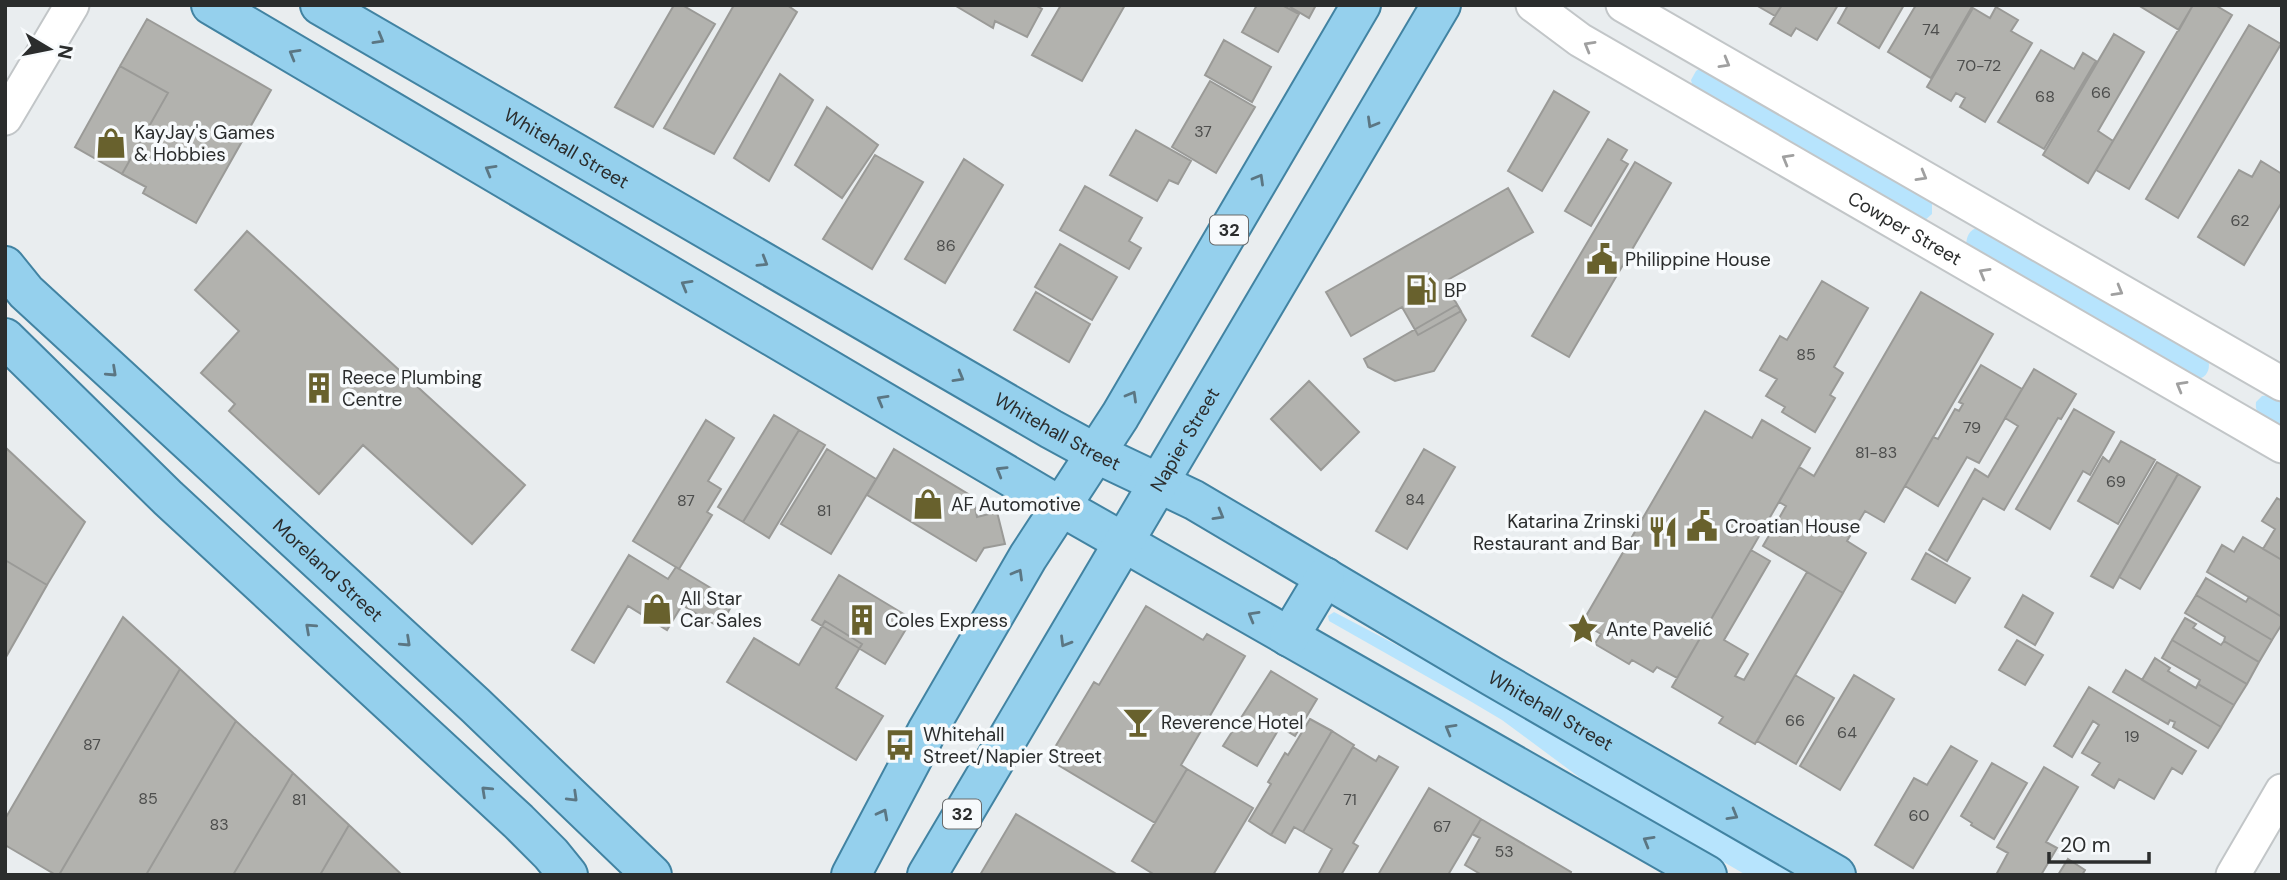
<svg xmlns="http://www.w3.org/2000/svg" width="2287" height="880" font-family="'DM Sans',sans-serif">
  <rect width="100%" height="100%" fill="#e9edef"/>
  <path fill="#b7e4fd" d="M1702,67L1932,200V214L1924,221L1693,88L1691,80L1696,71Z
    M1978,227L2208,358C2211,370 2207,378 2195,380L1966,245C1967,235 1969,231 1978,227Z
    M2271,395L2282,398V433C2269,424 2254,418 2256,402L2262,396Z
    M1334,612L1427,661L1796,875H1746L1583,780L1502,720L1470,701L1329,621L1328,616Z"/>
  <path fill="#b2b2ae" stroke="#9a9a97" stroke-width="2" d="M674,5H682L715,24L653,127L615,107Z
    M734,5H787L797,12L714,154L664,128Z
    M1035,5L1042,9L1027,37L995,21L993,28L956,6Z
    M1061,5H1125L1082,81L1032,55Z
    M1257,5H1282L1299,14L1278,52L1242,32Z
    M1287,5H1316L1309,18Z
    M1756,5H1782L1775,16Z
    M1782,5H1838L1817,40L1796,28L1791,36L1770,24Z
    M1848,5H1904L1879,48L1838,23Z
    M1916,5H1973L1931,78L1888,52Z
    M2138,5H2193L2179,30Z
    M2193,5H2215L2232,15L2129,189L2096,170Z
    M1996,7L2018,20L2011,31L2032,43L1985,122L1960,107L1965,98L1956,93L1951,101L1927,87L1973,8L1990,18Z
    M147,19L271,90L196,223L143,193L146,187L122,174L168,93L120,66Z
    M2249,25L2281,44L2178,218L2146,199Z
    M2114,34L2144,52L2098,131L2113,141L2088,183L2043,155Z
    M1224,40L1271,67L1252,102L1205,75Z
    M2041,50L2074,69L2083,53L2096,61L2044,149L1998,122Z
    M120,66L168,93L122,174L75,147Z
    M780,74L813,100L769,181L734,158Z
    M1210,81L1255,107L1216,173L1172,147Z
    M1554,91L1589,112L1542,191L1508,171Z
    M827,107L878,145L842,198L795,165Z
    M1136,130L1191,161L1178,184L1169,180L1157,201L1110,175Z
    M1608,139L1627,150L1621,160L1628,164L1591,226L1565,211Z
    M875,155L923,182L872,269L823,239Z
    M964,159L1003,185L945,283L905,259Z
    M2261,161L2282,174V202L2244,265L2198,237L2239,170L2252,177Z
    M1635,162L1671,183L1569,357L1532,336Z
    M1085,186L1142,218L1129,241L1141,248L1129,269L1060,230Z
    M1508,188L1533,232L1444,282L1461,311L1418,335L1402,307L1351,336L1326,292Z
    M247,231L525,485L472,544L363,445L319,494L229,411L235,404L201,373L239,331L195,290Z
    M1060,244L1117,277L1092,320L1035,287Z
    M1822,281L1868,308L1834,367L1843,373L1830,395L1835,398L1815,432L1782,412L1785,407L1766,396L1777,379L1760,370L1780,336L1787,340Z
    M1036,292L1090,324L1069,362L1014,330Z
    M1921,292L1993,334L1884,522L1865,511L1847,541L1866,553L1843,593L1763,546L1786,506L1779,502L1799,467L1814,476Z
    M1457,305L1466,320L1434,371L1395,381L1368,367L1364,359Z
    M1981,365L2022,389L1979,463L1967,457L1938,506L1905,486L1933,437L1938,439L1955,409L1959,411L1963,404L1959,402Z
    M2034,369L2076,394L2061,419L2058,418L2004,510L1983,498L1947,561L1929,550L1975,469L1988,477L2018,426L2005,418Z
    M1309,381L1359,432L1321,470L1271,419Z
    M2074,409L2114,432L2090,475L2083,471L2050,529L2016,509Z
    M1705,411L1752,438L1762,420L1810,448L1677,678L1657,667L1653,672L1632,660L1629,664L1595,644L1601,634L1582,623Z
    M774,415L799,430L743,522L718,507Z
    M706,420L734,438L708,481L721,489L707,512L712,515L679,569L633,541Z
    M799,430L825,445L769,538L743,522Z
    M2121,441L2155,460L2118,524L2078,501L2103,457L2109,462Z
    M5,447L85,522L47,585L5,560Z
    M827,449L876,479L831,554L781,524Z
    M894,449L973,497L977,517L997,512L1005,544L984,548L976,561L867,495Z
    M1424,449L1455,467L1407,549L1376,531Z
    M2157,462L2178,474L2113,588L2091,576Z
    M2178,474L2200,487L2140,589L2119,577Z
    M2277,498L2282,501V560L2263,549L2275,529L2262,521Z
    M2243,537L2282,560V617L2207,572L2222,545L2234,552Z
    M1751,550L1770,561L1724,640L1748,654L1735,676L1744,680L1807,572L1843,593L1755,744L1719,723L1723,717L1672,687Z
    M1926,553L1970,578L1955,603L1912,579Z
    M629,555L668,579L676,567L734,602L719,627L682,605L667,630L628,606L594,663L572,650Z
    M5,560L47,585L6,657L5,656Z
    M839,575L912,619L885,664L812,620Z
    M2206,578L2246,602L2249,597L2282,617V624L2272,640L2196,595Z
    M2023,595L2053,613L2035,645L2005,627Z
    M2196,595L2272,640L2259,662L2224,641L2225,637L2185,613Z
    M1146,606L1203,640L1207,634L1245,656L1181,765L1187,769L1155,823L1048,759L1094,682L1099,685Z
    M123,617L180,669L59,875H56L5,845V819Z
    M2185,618L2196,624L2193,628L2221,645L2224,641L2259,662L2247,684L2172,640Z
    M825,621L862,644L836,688L883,716L856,760L727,682L754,638L799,665Z
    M2017,640L2043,655L2025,685L1999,670Z
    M2172,640L2247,684L2234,705L2198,684L2200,680L2162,658Z
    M2155,658L2170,668L2168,671L2196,688L2198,684L2234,705L2221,727L2142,680Z
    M180,669L236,721L146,875H59Z
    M2126,670L2221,727L2208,748L2173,727L2175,722L2170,720L2168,724L2113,692Z
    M1271,671L1317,699L1295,736L1280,727L1257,766L1223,746Z
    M1795,675L1834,698L1796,764L1757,741Z
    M1854,675L1894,699L1840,790L1800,766Z
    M2089,687L2196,751L2182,774L2172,768L2154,799L2119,779L2114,788L2092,775L2100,763L2082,753L2099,725L2093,721L2072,757L2054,746Z
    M1310,719L1332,731L1271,835L1249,821L1271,784L1268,782L1285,753L1288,755Z
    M236,721L293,773L233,875H146Z
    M1332,731L1354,745L1303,832L1294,827L1285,843L1271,835Z
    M1951,746L1977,761L1913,868L1875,845L1914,778L1927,785Z
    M1353,747L1376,761L1379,756L1398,767L1353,843L1358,846L1341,875H1318L1332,849L1303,832Z
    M1992,763L2027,783L1994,839L1971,825L1972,823L1961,816Z
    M2044,767L2078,787L2046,842L2057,848L2041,875H1996L2008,853L1997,847Z
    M1187,769L1253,808L1213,875H1155L1132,861Z
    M293,773L349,825L320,875H233Z
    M1429,788L1481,819L1448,875H1378Z
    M1016,814L1118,875H980Z
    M1481,819L1571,872L1570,875H1482L1465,865L1480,838L1472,834Z
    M349,825L402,875H320Z
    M2068,859L2085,870L2082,875H2058Z"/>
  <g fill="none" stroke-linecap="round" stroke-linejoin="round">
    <defs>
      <g id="minor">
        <path id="s1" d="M1533,5L1580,40L2282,446"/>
        <path d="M1623,5L2282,384"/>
        <path d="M5,118L72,5"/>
        <path d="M2233,875L2282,791"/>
      </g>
      <g id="major">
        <path d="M211,5L1060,506L1707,875"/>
        <path id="s2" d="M320,5L1051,429L1095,453L1194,500L1493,677L1836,875"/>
        <path id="s3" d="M5,266L26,292L475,705L652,875"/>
        <path d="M5,338L168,498L518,821L551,854L568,875"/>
        <path d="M1289,637L1325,577"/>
        <path d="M851,875L927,731L1028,557L1120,416L1361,5"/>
        <path id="s4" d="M927,875L1441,5"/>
      </g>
    </defs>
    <use href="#minor" stroke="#c2c6c8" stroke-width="37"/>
    <use href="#major" stroke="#4283a2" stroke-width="42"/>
    <use href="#minor" stroke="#fff" stroke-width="33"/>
    <use href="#major" stroke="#95d0ed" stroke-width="38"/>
  </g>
  <defs><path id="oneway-chevron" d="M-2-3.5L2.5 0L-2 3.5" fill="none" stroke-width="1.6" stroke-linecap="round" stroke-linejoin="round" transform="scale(1.75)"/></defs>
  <g stroke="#5b7683">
    <use href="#oneway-chevron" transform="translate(379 39) rotate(30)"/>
    <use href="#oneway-chevron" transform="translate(294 54) rotate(-150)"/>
    <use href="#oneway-chevron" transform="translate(1372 123) rotate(120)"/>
    <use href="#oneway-chevron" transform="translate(490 170) rotate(-150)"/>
    <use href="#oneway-chevron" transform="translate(1259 179) rotate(-60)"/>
    <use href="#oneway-chevron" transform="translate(763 262) rotate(31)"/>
    <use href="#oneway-chevron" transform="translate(686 285) rotate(-150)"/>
    <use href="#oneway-chevron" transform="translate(112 372) rotate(43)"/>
    <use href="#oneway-chevron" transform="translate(959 377) rotate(30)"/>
    <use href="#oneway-chevron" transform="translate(1132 396) rotate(-60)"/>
    <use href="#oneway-chevron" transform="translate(882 400) rotate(-150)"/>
    <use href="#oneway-chevron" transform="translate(1001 471) rotate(-149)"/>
    <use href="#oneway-chevron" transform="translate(1219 515) rotate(30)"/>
    <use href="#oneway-chevron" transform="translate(1018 574) rotate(-60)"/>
    <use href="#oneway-chevron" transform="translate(1253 616) rotate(-150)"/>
    <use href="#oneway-chevron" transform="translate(310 628) rotate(-138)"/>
    <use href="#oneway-chevron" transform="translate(406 642) rotate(43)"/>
    <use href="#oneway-chevron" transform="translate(1065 642) rotate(121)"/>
    <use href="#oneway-chevron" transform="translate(1450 729) rotate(-150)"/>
    <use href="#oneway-chevron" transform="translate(486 791) rotate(-137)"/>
    <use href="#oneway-chevron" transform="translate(573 797) rotate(44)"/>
    <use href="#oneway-chevron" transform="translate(883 814) rotate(-62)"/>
    <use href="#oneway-chevron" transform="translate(1733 815) rotate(30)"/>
    <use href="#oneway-chevron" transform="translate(1648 841) rotate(-150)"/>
  </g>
  <g stroke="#a0a0a0">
    <use href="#oneway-chevron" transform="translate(1589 46) rotate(-150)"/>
    <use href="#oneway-chevron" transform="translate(1725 63) rotate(30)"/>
    <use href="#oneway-chevron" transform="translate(1787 159) rotate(-150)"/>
    <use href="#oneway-chevron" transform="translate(1922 176) rotate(30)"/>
    <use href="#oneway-chevron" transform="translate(1984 273) rotate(-150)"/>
    <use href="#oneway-chevron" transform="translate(2118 291) rotate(30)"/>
    <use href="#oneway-chevron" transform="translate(2181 386) rotate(-150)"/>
  </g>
  <defs>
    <symbol id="shop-bare" viewBox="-9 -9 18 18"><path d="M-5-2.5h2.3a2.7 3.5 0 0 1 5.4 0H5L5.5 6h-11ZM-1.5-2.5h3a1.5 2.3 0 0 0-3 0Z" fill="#68612d" stroke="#f7fafc" stroke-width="2.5" paint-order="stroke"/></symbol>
    <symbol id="civic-bare" viewBox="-9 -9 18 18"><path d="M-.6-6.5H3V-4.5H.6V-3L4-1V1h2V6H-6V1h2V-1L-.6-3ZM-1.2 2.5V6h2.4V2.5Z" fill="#68612d" stroke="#f7fafc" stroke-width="2.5" paint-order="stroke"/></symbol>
    <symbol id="fuel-bare" viewBox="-9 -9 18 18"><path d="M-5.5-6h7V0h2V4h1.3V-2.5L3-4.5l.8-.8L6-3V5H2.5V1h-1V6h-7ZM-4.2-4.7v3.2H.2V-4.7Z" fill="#68612d" stroke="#f7fafc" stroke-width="2.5" paint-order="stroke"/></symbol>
    <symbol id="building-bare" viewBox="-9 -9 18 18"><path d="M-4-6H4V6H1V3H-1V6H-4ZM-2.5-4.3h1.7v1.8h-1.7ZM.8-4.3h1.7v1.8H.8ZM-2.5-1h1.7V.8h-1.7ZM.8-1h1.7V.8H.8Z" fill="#68612d" stroke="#f7fafc" stroke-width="2.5" paint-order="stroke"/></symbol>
    <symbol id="restaurant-bare" viewBox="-9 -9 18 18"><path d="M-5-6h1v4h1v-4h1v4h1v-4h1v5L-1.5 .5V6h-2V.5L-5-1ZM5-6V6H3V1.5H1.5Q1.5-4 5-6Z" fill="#68612d" stroke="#f7fafc" stroke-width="2.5" paint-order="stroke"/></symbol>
    <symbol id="sight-bare" viewBox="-9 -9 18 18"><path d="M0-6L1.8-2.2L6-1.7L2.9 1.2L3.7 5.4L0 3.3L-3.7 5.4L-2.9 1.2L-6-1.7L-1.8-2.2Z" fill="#68612d" stroke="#f7fafc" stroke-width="2.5" paint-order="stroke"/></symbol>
    <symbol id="bar-bare" viewBox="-9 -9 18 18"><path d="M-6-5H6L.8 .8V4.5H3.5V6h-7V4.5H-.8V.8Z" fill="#68612d" stroke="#f7fafc" stroke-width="2.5" paint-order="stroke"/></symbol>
    <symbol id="bus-bare" viewBox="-9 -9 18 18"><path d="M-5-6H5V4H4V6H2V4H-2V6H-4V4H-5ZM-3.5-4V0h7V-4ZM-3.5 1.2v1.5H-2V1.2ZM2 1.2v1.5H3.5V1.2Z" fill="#68612d" stroke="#f7fafc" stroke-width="2.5" paint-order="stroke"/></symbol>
  </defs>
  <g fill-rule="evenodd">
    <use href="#shop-bare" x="89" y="121" width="44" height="44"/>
    <use href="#civic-bare" x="1580" y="237" width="44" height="44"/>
    <use href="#fuel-bare" x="1399" y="268" width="44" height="44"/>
    <use href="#building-bare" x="297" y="366" width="44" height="44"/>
    <use href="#shop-bare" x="906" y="482" width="44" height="44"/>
    <use href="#civic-bare" x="1680" y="504" width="44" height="44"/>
    <use href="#restaurant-bare" x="1641" y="510" width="44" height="44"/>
    <use href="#shop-bare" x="635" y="587" width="44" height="44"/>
    <use href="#building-bare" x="840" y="598" width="44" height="44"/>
    <use href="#sight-bare" x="1561" y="607" width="44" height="44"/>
    <use href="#bar-bare" x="1116" y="700" width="44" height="44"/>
    <use href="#bus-bare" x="878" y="723" width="44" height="44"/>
  </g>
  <g text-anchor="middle" stroke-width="7" stroke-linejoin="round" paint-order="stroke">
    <g font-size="16" fill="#4d4e4d">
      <text x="1931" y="35">74</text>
      <text x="1979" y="71">70-72</text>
      <text x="2101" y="98">66</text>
      <text x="2045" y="102">68</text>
      <text x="1203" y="137">37</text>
      <text x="2240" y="226">62</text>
      <text x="946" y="251">86</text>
      <text x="1806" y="360">85</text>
      <text x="1972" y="433">79</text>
      <text x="1876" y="458">81-83</text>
      <text x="2116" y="487">69</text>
      <text x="1415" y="505">84</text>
      <text x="686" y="506">87</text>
      <text x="824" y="516">81</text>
      <text x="1795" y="726">66</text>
      <text x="1847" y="738">64</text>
      <text x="2132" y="742">19</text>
      <text x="92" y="750">87</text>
      <text x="148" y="804">85</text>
      <text x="299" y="805">81</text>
      <text x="1350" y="805">71</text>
      <text x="1919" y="821">60</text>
      <text x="219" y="830">83</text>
      <text x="1442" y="832">67</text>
      <text x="1504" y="857">53</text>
    </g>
    <g fill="#f7fafc" stroke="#686a6b" stroke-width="2">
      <rect x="1210" y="215.5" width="38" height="29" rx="5"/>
      <rect x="943" y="799.5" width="38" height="29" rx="5"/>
    </g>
    <g font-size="18" font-weight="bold" fill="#2b2d2d">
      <text x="1229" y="236">32</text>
      <text x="962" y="820">32</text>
    </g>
    <g font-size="19" fill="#2b2d2d" stroke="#f7fafc" text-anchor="start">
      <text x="134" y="139">KayJay's Games<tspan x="134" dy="22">&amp; Hobbies</tspan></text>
      <text x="1625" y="266">Philippine House</text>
      <text x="1444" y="297">BP</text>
      <text x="342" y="384">Reece Plumbing<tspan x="342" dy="22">Centre</tspan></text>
      <text x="951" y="511">AF Automotive</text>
      <text x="1640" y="528" text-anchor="end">Katarina Zrinski<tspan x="1640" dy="22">Restaurant and Bar</tspan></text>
      <text x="1725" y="533">Croatian House</text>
      <text x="680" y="605">All Star<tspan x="680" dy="22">Car Sales</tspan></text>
      <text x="885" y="627">Coles Express</text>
      <text x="1606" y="636">Ante Pavelić</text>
      <text x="1161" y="729">Reverence Hotel</text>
      <text x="923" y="741">Whitehall<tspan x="923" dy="22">Street/Napier Street</tspan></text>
    </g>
    <g font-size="19" fill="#2b2d2d" stroke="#f7fafc">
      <text dy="7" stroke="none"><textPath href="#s2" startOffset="285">Whitehall Street</textPath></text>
      <text dy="7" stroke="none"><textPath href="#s1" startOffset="434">Cowper Street</textPath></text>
      <text dy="7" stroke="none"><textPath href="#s2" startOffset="852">Whitehall Street</textPath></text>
      <text dy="7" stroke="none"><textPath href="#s4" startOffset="506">Napier Street</textPath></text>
      <text dy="7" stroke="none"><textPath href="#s3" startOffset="444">Moreland Street</textPath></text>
      <text dy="7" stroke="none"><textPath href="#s2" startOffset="1419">Whitehall Street</textPath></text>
    </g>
  </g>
  <rect width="2287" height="880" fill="none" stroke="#2b2d2d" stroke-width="14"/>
  <g transform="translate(49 49) rotate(100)" stroke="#f7fafc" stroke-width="5" paint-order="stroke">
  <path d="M0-5L12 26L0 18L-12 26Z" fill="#2b2d2d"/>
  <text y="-10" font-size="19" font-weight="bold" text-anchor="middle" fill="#2b2d2d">N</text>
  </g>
  <path d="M2049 852v10h100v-10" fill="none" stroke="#2b2d2d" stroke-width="3.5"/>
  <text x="2060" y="852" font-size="21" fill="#2b2d2d" stroke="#f7fafc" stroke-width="5" paint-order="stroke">20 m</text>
</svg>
